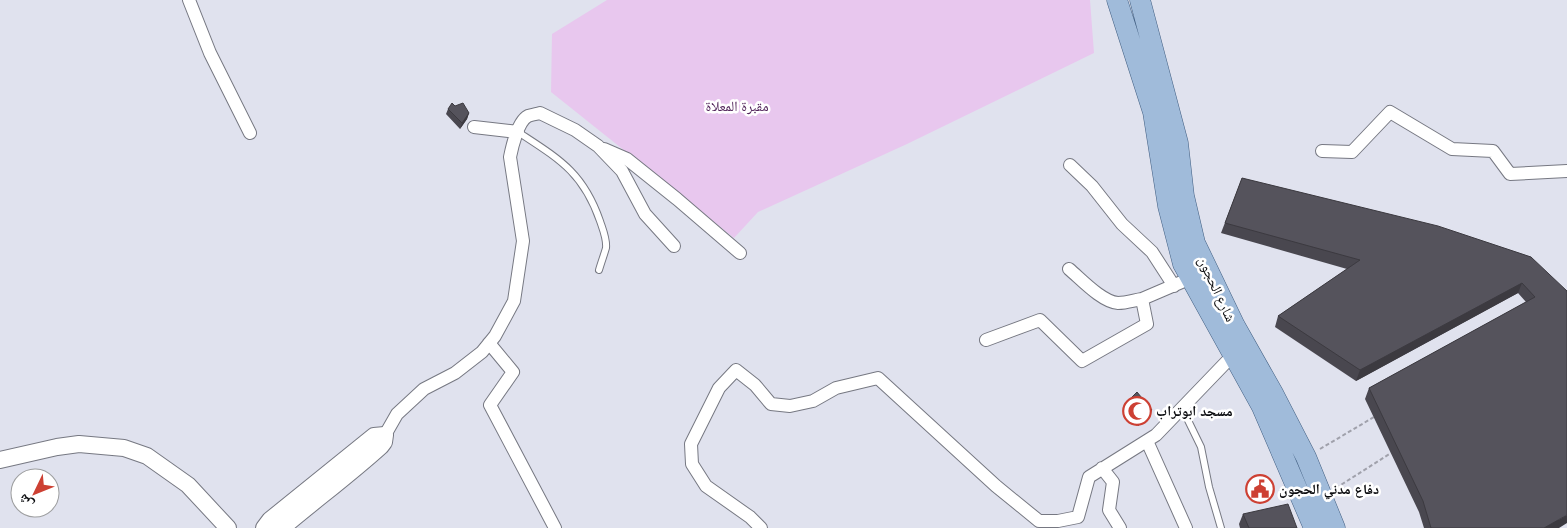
<svg xmlns="http://www.w3.org/2000/svg" width="1567" height="528" font-family="Montserrat,'Noto Naskh Arabic',sans-serif">
  <rect width="100%" height="100%" fill="#e0e2ee"/>
  <path fill="#e8c7ee" d="M607,0H1090L1094,53L907,144L758,212L734,238L551,92L552,34Z"/>
  <g fill="none" stroke-linecap="round" stroke-linejoin="round">
    <defs>
      <path id="service" d="M518,132C559,159 583,172 600,221C603,230 607,239 606,248C604,255 601,263 599,270
        M1182,408L1201,447L1209,487L1221,528"/>
      <path id="minor" d="M189,0L210,53L250,133
        M474,127L518,132
        M604,149L627,159L677,199L740,253
        M1322,151L1352,152L1390,112L1452,149L1493,151L1510,174L1567,171
        M1070,165L1092,186L1122,224L1152,252L1174,286
        M1069,269C1081,279 1102,302 1118,303C1126,303 1135,300 1142,299
        M986,340L1040,320L1082,361L1147,324L1142,299L1191,278
        M489,343L513,372L490,405L555,528
        M385,435L397,414L424,389L455,373L482,352L495,336L514,301L523,241L510,157C512,147 518,121 528,116C531,115 536,114 540,113L575,130L598,146L622,171L645,214L674,246
        M1147,441L1186,528
        M1102,468L1113,482L1109,510L1120,528
        M761,528L750,517L706,486L692,464L691,444L719,388L736,370L755,385L771,404L790,406L813,401L836,388L878,378L996,486L1039,521H1058L1078,517L1089,477L1156,435L1233,355"/>
      <path id="tertiary" d="M0,460L57,447L79,444L124,448L147,456L188,485L228,528
        M264,528L270,520L374,436L385,435L384,442L381,446C349,475 315,500 282,528"/>
      <path id="primary" d="M1117,0L1153,112L1168,206L1183,264L1262,407L1314,528
        M1140,0L1178,143L1184,196L1195,243L1235,326L1274,395L1306,457L1335,528"/>
    </defs>
    <use href="#service" stroke="#767882" stroke-width="8"/>
    <use href="#minor" stroke="#767882" stroke-width="14"/>
    <use href="#tertiary" stroke="#767882" stroke-width="18"/>
    <use href="#primary" stroke="#436083" stroke-width="21"/>
    <path stroke="#a0a1ab" stroke-width="2" stroke-dasharray="4 2.5" stroke-linecap="butt" d="M1320,449L1374,417
      M1336,488L1391,453"/>
    <use href="#service" stroke="#fff" stroke-width="6"/>
    <use href="#minor" stroke="#fff" stroke-width="12"/>
    <use href="#tertiary" stroke="#fff" stroke-width="16"/>
    <use href="#primary" stroke="#a0bbda" stroke-width="20"/>
  </g>
  <path fill="#49474f" d="M455,106L469,113L467,119L460,129L446,114L448,109Z
    M1242,178L1531,257L1559,528H1424L1419,512L1365,399L1369,388L1526,302L1518,293L1356,381L1275,327L1278,316L1347,269L1221,233Z
    M1128,401L1150,416L1138,426L1126,407Z
    M1243,514L1297,528H1240L1239,524Z"/>
  <path fill="#3c3a40" d="M469,113L467,119L460,129L462,123Z
    M1522,283L1518,293L1356,381L1360,370Z
    M1152,410L1150,416L1138,426L1140,420Z
    M1567,515V523L1559,528H1544Z"/>
  <path fill="#55535c" stroke="#3c3a40" d="M452,103L455,106L463,103L469,113L462,123L448,109Z
    M1242,178L1438,226L1531,257L1567,291V515L1544,528H1431L1423,501L1369,388L1535,297L1522,283L1360,370L1278,316L1360,260L1225,223Z
    M1137,392L1152,410L1140,420L1128,401Z
    M1288,504L1297,528H1249L1243,514Z"/>
  <defs>
    <symbol id="mosque-ring" viewBox="-11 -11 22 22"><circle r="9.5" fill="#fff" stroke="#cd4033" stroke-width="1.5"/><path d="M3.5-4.9A6 6 0 1 0 3.5 4.9A5 5 0 1 1 3.5-4.9Z" fill="#cd4033"/></symbol>
    <symbol id="civic-ring" viewBox="-11 -11 22 22"><circle r="9.5" fill="#fff" stroke="#cd4033" stroke-width="1.5"/><path d="M-.6-6.5H3V-4.5H.6V-3L4-1V1h2V6H-6V1h2V-1L-.6-3ZM-1.2 2.5V6h2.4V2.5Z" fill="#cd4033"/></symbol>
  </defs>
  <g fill-rule="evenodd">
    <use href="#mosque-ring" x="1121" y="395" width="32" height="32"/>
    <use href="#civic-ring" x="1244" y="473" width="32" height="32"/>
  </g>
  <g text-anchor="middle" stroke-width="5" stroke-linejoin="round" paint-order="stroke">
    <g font-size="14" fill="#52255b" stroke="#fff">
      <text x="737" y="111">مقبرة المعلاة</text>
    </g>
    <g font-size="14" fill="#0b0c0f" stroke="#fff">
      <text transform="translate(1217 289) rotate(65)" y="5">شارع الحجون</text>
    </g>
    <g font-size="14" font-weight="bold" fill="#0b0c0f" stroke="#fff" text-anchor="start">
      <text x="1156" y="416">مسجد ابوتراب</text>
      <text x="1279" y="494">دفاع مدني الحجون</text>
    </g>
  </g>
  <g transform="translate(35 493) rotate(227)"><circle r="24" fill="#ffffff" stroke="#9d9e9f"/>
  <path d="M0-4L9 19L0 12L-9 19Z" fill="#cd4033"/>
  <text y="-8" font-size="14" font-weight="bold" text-anchor="middle" fill="#0b0c0f">ش</text>
  </g>
</svg>
